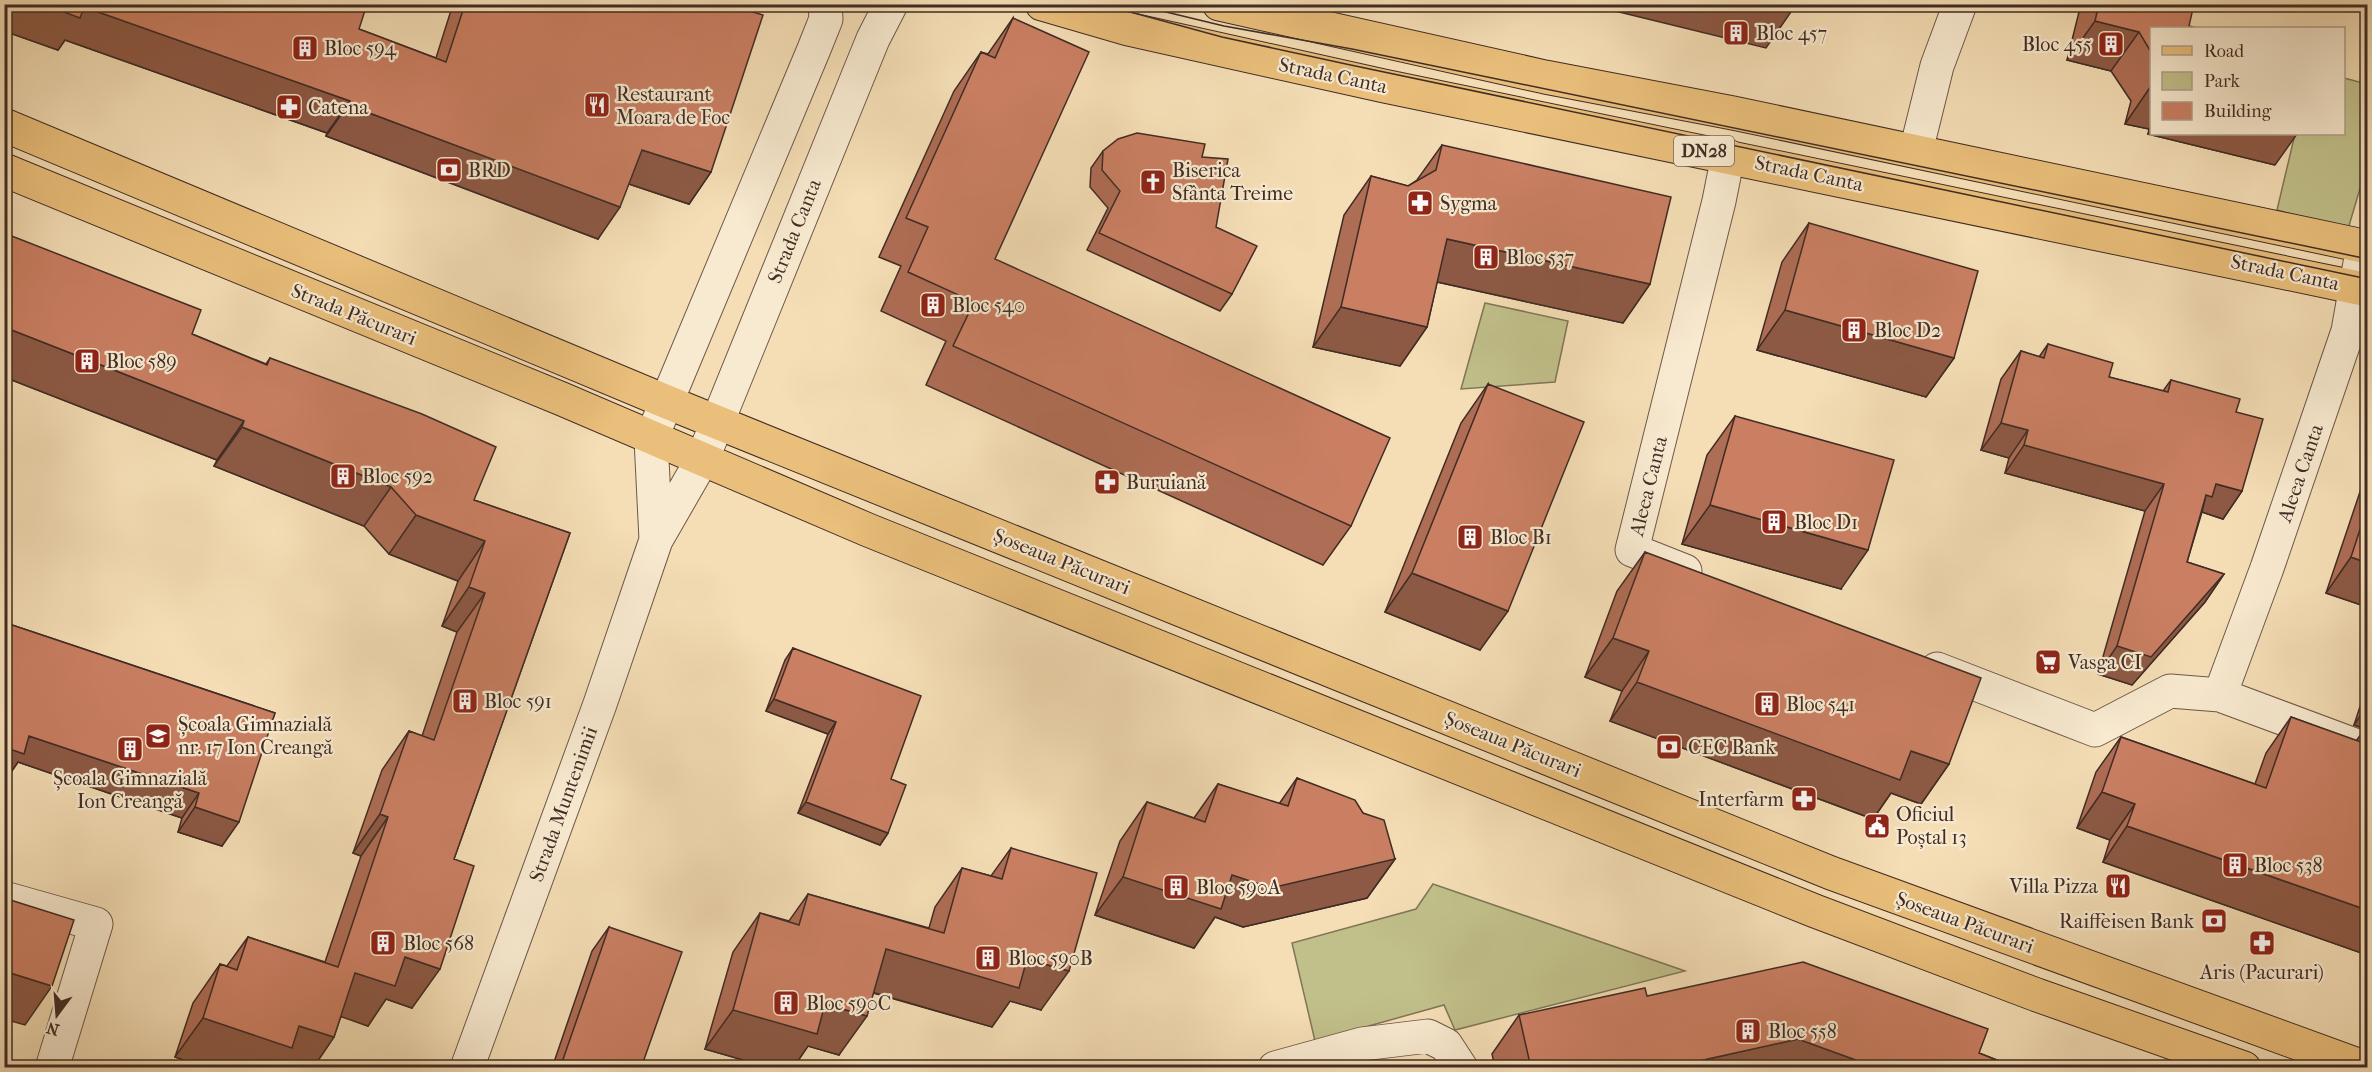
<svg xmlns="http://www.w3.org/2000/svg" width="2372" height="1072" font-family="'IM FELL French Canon',serif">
  <rect width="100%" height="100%" fill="#f5deb6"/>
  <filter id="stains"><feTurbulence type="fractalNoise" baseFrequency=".00333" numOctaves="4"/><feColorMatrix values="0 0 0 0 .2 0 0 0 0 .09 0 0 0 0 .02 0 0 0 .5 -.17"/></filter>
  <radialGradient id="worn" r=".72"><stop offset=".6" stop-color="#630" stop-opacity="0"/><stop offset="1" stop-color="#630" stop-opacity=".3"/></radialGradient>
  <path fill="#c1c08a" stroke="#807658" stroke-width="1.5" d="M2344,78L2367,84V165L2348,229L2277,210L2295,134H2344Z
    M1485,303L1568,321L1555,382L1461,389Z
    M1433,884L1685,971L1455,1030L1444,1005L1315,1041L1292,943L1416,909Z"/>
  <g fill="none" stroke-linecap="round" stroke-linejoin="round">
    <defs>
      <path id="minor" d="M1916,151L1937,66L1960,4
        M2363,246L2348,331L2267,568L2220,695L2368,750
        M656,540L651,439L814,49L826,19L825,4
        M1685,571L1632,550L1719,201L1728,156
        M1937,669L2095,730L2170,691L2220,695
        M4,898L96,924L52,1068
        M467,1068L600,704L656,540L702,460L873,39L891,4
        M1275,1068L1362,1044L1428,1036L1446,1045L1461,1068"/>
      <path id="major" d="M1042,4L1128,29L1384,86L2368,290
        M1219,4L1545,77L1733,113L2368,247
        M4,125L667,402L1831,873L2366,1068
        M4,170L562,399L868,530L1815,911L2037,995L2244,1068"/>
    </defs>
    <use href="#minor" stroke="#6d5849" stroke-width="35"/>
    <use href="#major" stroke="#402c25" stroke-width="35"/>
    <use href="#minor" stroke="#f8ead0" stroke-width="33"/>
    <use href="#major" stroke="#eabf7b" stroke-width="33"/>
    <path stroke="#402c25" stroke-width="1.5" d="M1101,4L1222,37L1346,64L2368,279
      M1133,4L1224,26L1352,49L2368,259"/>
  </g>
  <path fill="#ae6d55" stroke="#402c25" stroke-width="1.5" d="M4,4L359,29L436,58L453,4H744L711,172L689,204L629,184L598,239L326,136L327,133L65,40L58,50L4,31Z
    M2081,4H2194L2151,28V134L2275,165L2148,134L2149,129L2125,124L2131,101L2111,71L2067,60Z
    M1013,18L995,259L1351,526L1323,565L926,385L946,341L881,311L901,266L879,257L954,91L981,52L988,54Z
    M1442,145L1650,284L1623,323L1437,282L1427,327L1400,366L1313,347L1344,215L1371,176L1408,186L1417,180Z
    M1103,151L1202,157L1216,227L1232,294L1220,311L1087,250L1108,208L1090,187L1091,168Z
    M1809,223L1954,358L1926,397L1757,350L1782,262Z
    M4,233L192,334L266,364L270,358L474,500L570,533L454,859L412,1008L386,999L368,1026L341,1016L334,1037L313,1068H206L175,1057L193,1003L220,964L227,966L248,937L325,962L361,856L353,853L382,770L409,731L422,736L457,632L442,626L458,581L389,554L364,526L214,466L217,460L4,377Z
    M2048,344L2109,377L2163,391L2171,380L2236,412L2242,491L2223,519L2202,512L2187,562L2224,574L2205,602L2132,685L2098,674L2145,511L2005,473L2009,458L1981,450L2001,379L2021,351L2039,357Z
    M1488,384L1480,650L1385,612L1461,423Z
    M1735,416L1841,589L1682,544L1707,455Z
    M2367,473V607L2326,593L2365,477Z
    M1645,552L1949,764L1921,804L1891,793L1873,819L1610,721L1622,691L1585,677L1617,591Z
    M12,625L275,713L222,846L178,832L182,818L18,762L7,778L4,777V635Z
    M793,648L891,779L888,833L880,845L798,813L828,734L766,711L785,660Z
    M2367,685V955L2103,862L2110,840L2077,828L2096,772L2121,737L2255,784L2266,753L2291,717L2356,741L2365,729L2354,725Z
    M1297,778L1363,813L1395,859L1367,898L1243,927L1215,917L1194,948L1095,915L1120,841L1147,802L1194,818L1218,784L1279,804Z
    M1011,848L1041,1010L1010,1001L992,1027L873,993L839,1055L808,1046L793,1068H771L705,1049L733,952L760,913L789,921L808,894L929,928L935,907L962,868L991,876Z
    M609,927L641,1068H552L592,951Z
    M1647,996L1979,1053L2017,1068H1495L1492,1054L1519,1015Z"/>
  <path fill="#8d5945" stroke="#402c25" stroke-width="1.5" d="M4,4H43L84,7L350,101L327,133L65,40L58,50L4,31Z
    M1615,4H1773L1793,9L1766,48L1611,10Z
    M2095,21L2139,32L2111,71L2067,60Z
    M2151,86V126L2149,129L2125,124Z
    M348,105L620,207L598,239L326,136Z
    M2151,130V134H2297L2275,165L2148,134Z
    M642,150L711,172L689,204L620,181Z
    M1447,239L1650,284L1623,323L1419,278Z
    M1341,307L1427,327L1400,366L1313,347Z
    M1785,310L1954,358L1926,397L1757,350Z
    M4,327L244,421L217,460L4,377Z
    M2001,423L2028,430L2009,458L1981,450Z
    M242,427L391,487L364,526L214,466Z
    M2024,445L2164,484L2145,511L2005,473Z
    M2216,484L2242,491L2223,519L2202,512L2206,495Z
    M1710,505L1868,550L1841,589L1682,544Z
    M416,515L485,541L458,581L389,554Z
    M2351,557L2367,563V607L2326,593Z
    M1412,573L1508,611L1480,650L1385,612Z
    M2224,574L2205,602L2132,685L2098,674L2117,646Z
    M469,587L485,593L457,632L442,626Z
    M1613,638L1649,651L1622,691L1585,677Z
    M1637,682L1911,751L1949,764L1921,804L1891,793L1873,819L1610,721Z
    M774,699L836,722L828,734L766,711Z
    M2367,706V730V725L2365,729L2354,725Z
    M29,736L199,793L182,818L18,762L7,778L4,777V747Z
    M2102,792L2135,804L2110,840L2077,828Z
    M806,802L888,833L880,845L798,813Z
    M195,807L239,822L222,846L178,832Z
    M380,814L388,817L361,856L353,853Z
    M2127,826L2367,910V955L2103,862Z
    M1395,859L1367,898L1243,927L1215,917L1194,948L1095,915L1123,877L1232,875Z
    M886,949L1027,959L1069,971L1041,1010L1010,1001L992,1027L858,988Z
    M405,957L440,969L412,1008L386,999L368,1026L328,1012L355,973Z
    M4,971L52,986L25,1025L4,1019Z
    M825,1004L867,1016L839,1055L808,1046L793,1068H771L705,1049L733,1010Z
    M203,1018L299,1026L334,1037L313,1068H206L175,1057Z
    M1798,1039L1878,1068H1667Z"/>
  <path fill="#ca7f63" stroke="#402c25" stroke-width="1.5" d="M43,4H367L359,29L446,62L465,4H744L743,9L763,15L711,172L642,150L620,207L348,105L350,101L84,7L80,18Z
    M1774,4H1795L1793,9Z
    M2099,4H2194L2189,26L2197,28H2151V52L2139,32L2095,21Z
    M1013,18L1089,52L995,259L1390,438L1351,526L953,346L974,302L908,272L928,227L906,218L981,52L995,58Z
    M1137,133L1205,144L1202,157L1228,159L1216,227L1257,246L1232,294L1099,233L1120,191L1102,170L1103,151L1118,139Z
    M1442,145L1671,197L1650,284L1447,239L1427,327L1341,307L1371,176L1408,186L1436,170Z
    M1809,223L1978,271L1954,358L1785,310Z
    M4,233L201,310L192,334L267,365L270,358L422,414L496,447L474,500L570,533L454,859L474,866L440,969L405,957L395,986L355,973L334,1037L299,1026L292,1048L203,1018L220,964L237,970L248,937L338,967L388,817L380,814L409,731L434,740L485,593L469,587L485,541L416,515L391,487L242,427L244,421L4,327Z
    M2048,344L2113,363L2109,377L2168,392L2171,380L2240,399L2236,412L2263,419L2242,491L2216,484L2212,497L2206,495L2187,562L2224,574L2151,657L2117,646L2164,484L2024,445L2028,430L2001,423L2021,351L2044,358Z
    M1488,384L1584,422L1508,611L1412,573Z
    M1735,416L1894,460L1868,550L1710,505Z
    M2367,508V563L2351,557Z
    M1645,552L1981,678L1949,764L1911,751L1900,780L1637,682L1649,651L1613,638Z
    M12,625L275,713L239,822L195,807L199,793L29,736L24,754L4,747V647Z
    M793,648L921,696L891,779L906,785L888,833L806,802L836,722L774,699Z
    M2291,717L2361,742L2367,725V910L2127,826L2135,804L2102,792L2121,737L2266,788Z
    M1297,778L1355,800L1363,813L1384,820L1395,859L1271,888L1232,875L1221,909L1123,877L1147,802L1205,822L1218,784L1288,806Z
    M1011,848L1097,873L1069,971L1027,959L1019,988L886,949L867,1016L825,1004L817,1034L733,1010L760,913L799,925L808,894L944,933L962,868L1002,879Z
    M4,898L74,920L52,986L4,971Z
    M609,927L682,952L641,1068H560Z
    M1803,962L1988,1029L1979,1053L2017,1068H1878L1798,1039L1667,1068H1531L1519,1015L1645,988L1647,996Z"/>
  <defs>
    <symbol id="building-square" viewBox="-11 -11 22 22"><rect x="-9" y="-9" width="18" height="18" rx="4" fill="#8f2418" stroke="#f8ead0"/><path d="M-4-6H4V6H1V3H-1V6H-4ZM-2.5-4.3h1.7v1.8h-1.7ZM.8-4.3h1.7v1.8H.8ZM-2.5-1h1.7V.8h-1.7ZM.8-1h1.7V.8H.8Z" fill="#fff"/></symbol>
    <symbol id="restaurant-square" viewBox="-11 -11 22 22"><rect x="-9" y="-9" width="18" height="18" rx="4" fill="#8f2418" stroke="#f8ead0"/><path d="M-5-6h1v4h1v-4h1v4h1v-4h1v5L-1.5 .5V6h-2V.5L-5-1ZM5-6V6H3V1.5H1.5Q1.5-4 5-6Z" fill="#fff"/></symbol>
    <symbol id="pharmacy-square" viewBox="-11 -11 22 22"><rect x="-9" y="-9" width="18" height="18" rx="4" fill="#8f2418" stroke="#f8ead0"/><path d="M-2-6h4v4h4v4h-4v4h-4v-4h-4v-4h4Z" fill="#fff"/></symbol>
    <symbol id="bank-square" viewBox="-11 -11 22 22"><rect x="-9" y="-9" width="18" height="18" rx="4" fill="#8f2418" stroke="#f8ead0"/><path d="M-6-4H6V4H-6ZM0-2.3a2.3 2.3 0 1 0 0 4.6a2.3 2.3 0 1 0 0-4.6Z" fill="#fff"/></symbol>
    <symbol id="church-square" viewBox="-11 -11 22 22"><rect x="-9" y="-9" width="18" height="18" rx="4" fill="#8f2418" stroke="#f8ead0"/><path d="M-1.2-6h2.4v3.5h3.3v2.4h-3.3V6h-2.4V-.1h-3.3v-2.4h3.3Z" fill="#fff"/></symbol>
    <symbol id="supermarket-square" viewBox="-11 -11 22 22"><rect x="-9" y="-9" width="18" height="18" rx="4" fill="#8f2418" stroke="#f8ead0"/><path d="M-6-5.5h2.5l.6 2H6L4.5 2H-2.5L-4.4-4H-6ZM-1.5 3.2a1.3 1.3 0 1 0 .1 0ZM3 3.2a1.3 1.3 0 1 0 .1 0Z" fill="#fff"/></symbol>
    <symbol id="school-square" viewBox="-11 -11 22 22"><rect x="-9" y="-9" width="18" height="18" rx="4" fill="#8f2418" stroke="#f8ead0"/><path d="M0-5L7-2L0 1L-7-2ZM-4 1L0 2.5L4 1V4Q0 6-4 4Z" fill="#fff"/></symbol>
    <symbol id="civic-square" viewBox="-11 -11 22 22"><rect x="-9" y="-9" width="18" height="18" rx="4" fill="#8f2418" stroke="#f8ead0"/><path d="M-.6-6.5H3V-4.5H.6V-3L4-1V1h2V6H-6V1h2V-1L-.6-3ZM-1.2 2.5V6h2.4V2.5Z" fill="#fff"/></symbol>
  </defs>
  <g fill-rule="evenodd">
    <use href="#building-square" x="1721" y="18" width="30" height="30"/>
    <use href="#building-square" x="2096" y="29" width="30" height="30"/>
    <use href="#building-square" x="290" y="33" width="30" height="30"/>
    <use href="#restaurant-square" x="582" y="90" width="30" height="30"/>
    <use href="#pharmacy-square" x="274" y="92" width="30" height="30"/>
    <use href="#bank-square" x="434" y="155" width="30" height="30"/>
    <use href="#church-square" x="1138" y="167" width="30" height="30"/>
    <use href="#pharmacy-square" x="1405" y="188" width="30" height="30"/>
    <use href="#building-square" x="1471" y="242" width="30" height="30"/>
    <use href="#building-square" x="918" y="290" width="30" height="30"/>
    <use href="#building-square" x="1839" y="315" width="30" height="30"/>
    <use href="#building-square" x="72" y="346" width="30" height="30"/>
    <use href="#building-square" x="328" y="461" width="30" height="30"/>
    <use href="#pharmacy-square" x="1092" y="467" width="30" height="30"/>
    <use href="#building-square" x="1759" y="507" width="30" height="30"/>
    <use href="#building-square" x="1455" y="522" width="30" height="30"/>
    <use href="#supermarket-square" x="2033" y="647" width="30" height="30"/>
    <use href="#building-square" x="450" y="686" width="30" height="30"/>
    <use href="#building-square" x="1752" y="689" width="30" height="30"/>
    <use href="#school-square" x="143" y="721" width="30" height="30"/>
    <use href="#bank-square" x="1654" y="732" width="30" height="30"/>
    <use href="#building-square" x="115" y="734" width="30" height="30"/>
    <use href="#pharmacy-square" x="1789" y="784" width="30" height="30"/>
    <use href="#civic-square" x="1862" y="811" width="30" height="30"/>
    <use href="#building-square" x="2220" y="850" width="30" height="30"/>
    <use href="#restaurant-square" x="2103" y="871" width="30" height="30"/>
    <use href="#building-square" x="1161" y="872" width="30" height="30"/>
    <use href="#bank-square" x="2199" y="906" width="30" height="30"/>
    <use href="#building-square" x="368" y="928" width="30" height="30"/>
    <use href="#pharmacy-square" x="2247" y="928" width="30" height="30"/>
    <use href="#building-square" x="973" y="943" width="30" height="30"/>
    <use href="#building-square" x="771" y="988" width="30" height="30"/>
    <use href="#building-square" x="1733" y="1016" width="30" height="30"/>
  </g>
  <g text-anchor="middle" stroke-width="4.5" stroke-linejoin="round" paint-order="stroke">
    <rect fill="#f8ead0" stroke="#776558" stroke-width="1.5" x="1674" y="136" width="60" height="30" rx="4.5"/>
    <g font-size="18" font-weight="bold" fill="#402c25">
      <text x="1704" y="157">DN28</text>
    </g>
    <g font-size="20" fill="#402c25" stroke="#f8ead0" text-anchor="start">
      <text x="1756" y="40">Bloc 457</text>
      <text x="2092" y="51" text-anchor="end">Bloc 455</text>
      <text x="324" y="55">Bloc 594</text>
      <text x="616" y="101">Restaurant<tspan x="616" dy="23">Moara de Foc</tspan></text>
      <text x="308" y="114">Catena</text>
      <text x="468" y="177">BRD</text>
      <text x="1172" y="177">Biserica<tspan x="1172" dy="23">Sfânta Treime</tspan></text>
      <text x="1440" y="210">Sygma</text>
      <text x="1506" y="264">Bloc 537</text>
      <text x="952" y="312">Bloc 540</text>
      <text x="1874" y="337">Bloc D2</text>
      <text x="106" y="368">Bloc 589</text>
      <text x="362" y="483">Bloc 592</text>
      <text x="1126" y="489">Buruiană</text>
      <text x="1794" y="529">Bloc D1</text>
      <text x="1490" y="544">Bloc B1</text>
      <text x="2068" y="669">Vasga CI</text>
      <text x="484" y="708">Bloc 591</text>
      <text x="1786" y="711">Bloc 541</text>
      <text x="178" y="731">Școala Gimnazială<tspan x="178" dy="23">nr. 17 Ion Creangă</tspan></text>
      <text x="1688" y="754">CEC Bank</text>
      <text x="130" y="785" text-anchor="middle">Școala Gimnazială<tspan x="130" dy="23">Ion Creangă</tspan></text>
      <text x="1784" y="806" text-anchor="end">Interfarm</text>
      <text x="1896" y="821">Oficiul<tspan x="1896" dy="23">Poștal 13</tspan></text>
      <text x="2254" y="872">Bloc 538</text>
      <text x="2098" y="893" text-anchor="end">Villa Pizza</text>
      <text x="1196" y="894">Bloc 590A</text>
      <text x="2194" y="928" text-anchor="end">Raiffeisen Bank</text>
      <text x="403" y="950">Bloc 568</text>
      <text x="1008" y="965">Bloc 590B</text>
      <text x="2262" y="979" text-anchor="middle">Aris (Pacurari)</text>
      <text x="806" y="1010">Bloc 590C</text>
      <text x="1768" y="1038">Bloc 558</text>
    </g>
    <g font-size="20" fill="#402c25" stroke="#f8ead0">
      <text transform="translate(1333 75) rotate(12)" y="7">Strada Canta</text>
      <text transform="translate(1809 173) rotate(12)" y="7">Strada Canta</text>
      <text transform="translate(794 231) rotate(-68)" y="7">Strada Canta</text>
      <text transform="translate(2285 272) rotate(12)" y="7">Strada Canta</text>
      <text transform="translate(354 314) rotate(22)" y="7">Strada Păcurari</text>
      <text transform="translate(2300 473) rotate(-71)" y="7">Aleea Canta</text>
      <text transform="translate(1648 486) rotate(-76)" y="7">Aleea Canta</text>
      <text transform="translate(1062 561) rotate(22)" y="7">Șoseaua Păcurari</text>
      <text transform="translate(1513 744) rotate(22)" y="7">Șoseaua Păcurari</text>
      <text transform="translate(563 804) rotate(-70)" y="7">Strada Muntenimii</text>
      <text transform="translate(1965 922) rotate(20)" y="7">Șoseaua Păcurari</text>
    </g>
  </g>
  <rect width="2372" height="1072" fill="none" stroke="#f5deb6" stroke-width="24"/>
  <rect x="6" y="6" width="2360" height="1060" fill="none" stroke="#402c25" stroke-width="3"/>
  <rect x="12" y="12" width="2348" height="1048" fill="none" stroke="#402c25" stroke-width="1.5"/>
  <rect x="2150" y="27" width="195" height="108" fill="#f8ead0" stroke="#ae9e8c" stroke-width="1.5"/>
  <rect x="2162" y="46" width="30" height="9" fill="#eabf7b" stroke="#ae9e8c" stroke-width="1.5"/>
  <text x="2204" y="57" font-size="18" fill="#402c25">Road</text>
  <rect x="2162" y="72" width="30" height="18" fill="#c1c08a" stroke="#ae9e8c" stroke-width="1.5"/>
  <text x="2204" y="87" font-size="18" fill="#402c25">Park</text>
  <rect x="2162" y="102" width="30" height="18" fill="#ca7f63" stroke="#ae9e8c" stroke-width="1.5"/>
  <text x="2204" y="117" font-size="18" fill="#402c25">Building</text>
  <g transform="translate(57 1015) rotate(196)" stroke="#f8ead0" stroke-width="4.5" paint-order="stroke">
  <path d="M0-4.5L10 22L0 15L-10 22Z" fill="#402c25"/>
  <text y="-9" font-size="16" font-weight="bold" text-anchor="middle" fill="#402c25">N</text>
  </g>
  <rect width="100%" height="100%" filter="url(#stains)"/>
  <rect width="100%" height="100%" fill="url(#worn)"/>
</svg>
